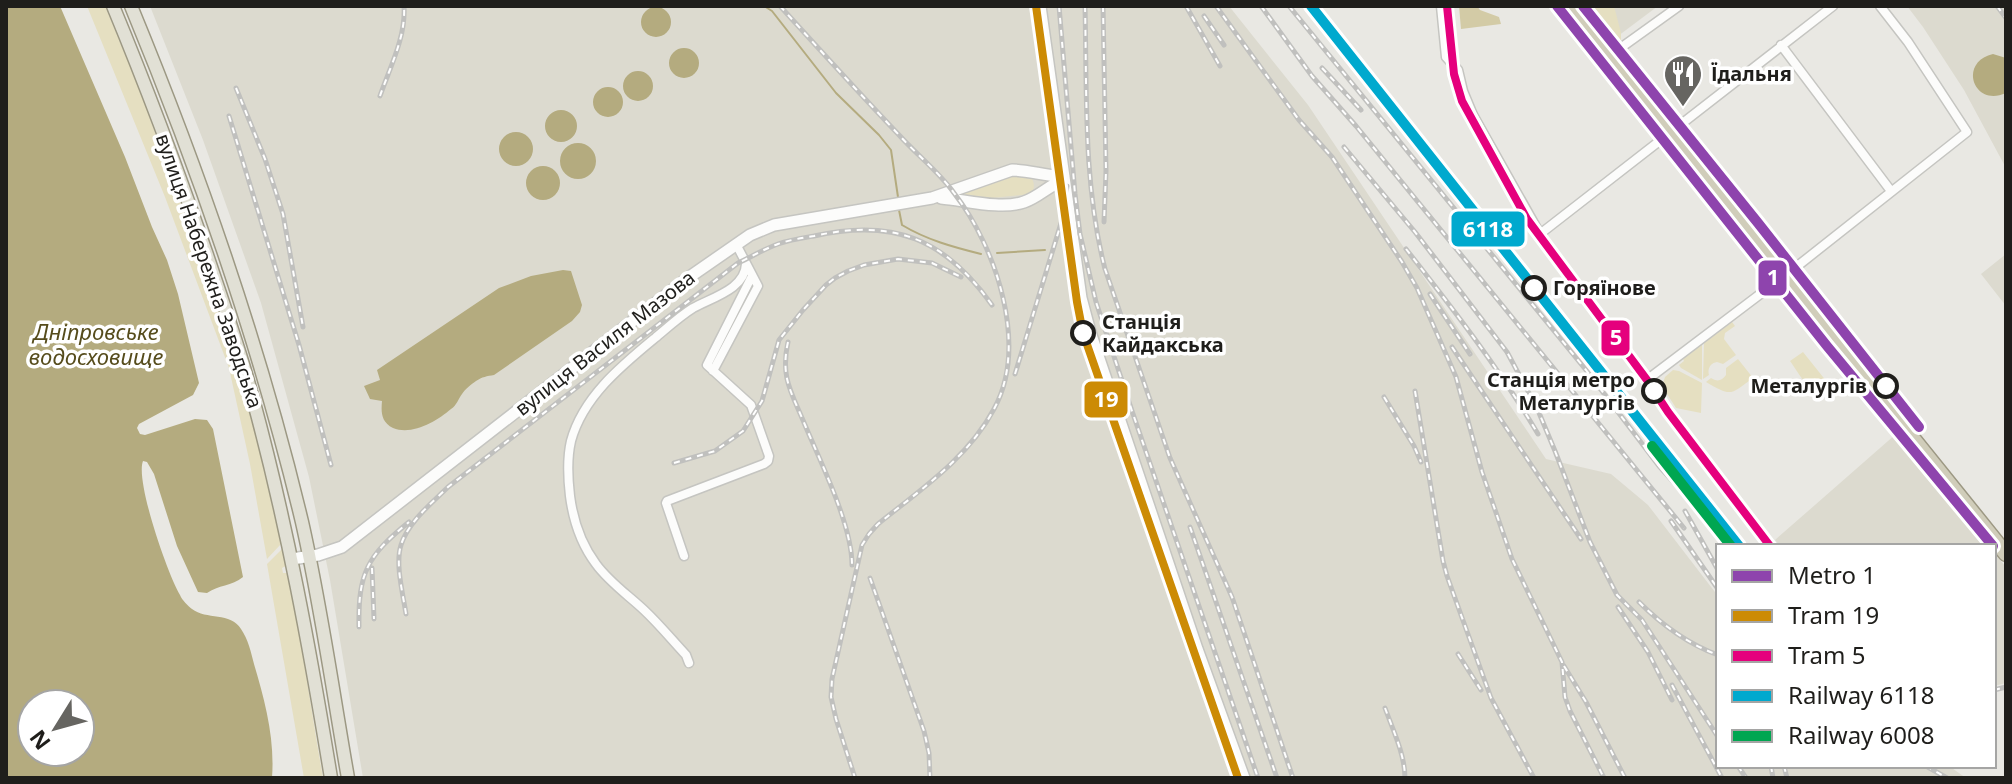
<svg xmlns="http://www.w3.org/2000/svg" width="2012" height="784" font-family="'Noto Sans',sans-serif">
  <rect width="100%" height="100%" fill="#e9e8e3"/>
  <path fill="#dcdacf" d="M150,6H1229L1308,105L1546,459L1611,474L1648,505L1718,596V766H1949L1966,778H363L330,580L309,477L261,303L203,140Z
    M1594,6H1658L1618,36Z
    M1907,6H2006V168L1964,90L1923,27Z
    M2006,254V306L1981,274Z
    M1896,434L1988,546H1780L1775,540Z
    M1994,553L2006,567V683L1994,686Z"/>
  <path fill="#e5dfc1" d="M87,6H105L139,88L228,335L259,448L281,544L267,559L250,464L229,368L165,197Z
    M1589,6H1614L1621,33V45Z
    M1029,174C1034,181 1036,186 1031,194L991,198L962,194C983,186 1006,176 1029,174Z
    M1732,322L1735,326L1725,333L1724,339L1736,355L1723,364L1717,362C1711,363 1707,368 1709,375L1703,379L1704,343Z
    M1702,344V380L1681,368L1679,365L1684,361L1683,359Z
    M1803,352L1831,387C1812,401 1801,376 1790,361Z
    M1738,359L1753,378C1730,395 1732,397 1706,382L1711,378C1717,382 1722,381 1726,375V368Z
    M1673,370L1679,371L1702,383L1701,413L1676,408L1662,386L1665,377Z
    M282,549L286,566L282,568L283,573H287C302,641 311,710 323,778H304L267,564Z"/>
  <path fill="#d3cba6" d="M1459,6H1477L1480,10L1499,17L1501,24L1461,29Z"/>
  <path fill="#b4ab7f" fill-rule="evenodd" d="M6,6H60L125,157L152,227L167,260L178,294L199,383L193,395L139,424L137,428L140,434L145,435L195,419L207,420L213,429L243,577C232,586 218,585 207,593L198,592L177,546L154,474L147,462L143,461C135,481 168,575 180,595C182,600 188,606 192,609C206,620 231,612 241,629C248,639 251,652 254,664C265,701 275,739 272,778H6ZM80,704V752H32V704Z
    M641 22a15 15 0 1 1 30 0a15 15 0 1 1-30 0Z
    M669 63a15 15 0 1 1 30 0a15 15 0 1 1-30 0Z
    M1993,54L2006,58V93C1973,108 1958,62 1993,54Z
    M623 86a15 15 0 1 1 30 0a15 15 0 1 1-30 0Z
    M593 102a15 15 0 1 1 30 0a15 15 0 1 1-30 0Z
    M545 126a16 16 0 1 1 32 0a16 16 0 1 1-32 0Z
    M499 149a17 17 0 1 1 34 0a17 17 0 1 1-34 0Z
    M560 161a18 18 0 1 1 36 0a18 18 0 1 1-36 0Z
    M526 183a17 17 0 1 1 34 0a17 17 0 1 1-34 0Z
    M563,270L571,271L582,305L580,312L572,321L494,375C487,376 482,377 476,381C472,384 465,389 462,394C458,399 457,405 451,409C437,421 412,436 393,428C381,422 381,412 382,401L370,399L364,386L380,380L377,370L499,288L531,276Z"/>
  <g fill="none" stroke-linecap="round" stroke-linejoin="round">
    <path stroke="#b4ab7f" stroke-width="2" d="M764,6L772,11L836,93L879,135L891,150L898,197
      M899,210L902,225C927,240 953,247 981,254
      M997,253L1045,250"/>
    <defs>
      <path id="street" d="M1441,6L1446,57L1458,70L1463,91L1473,115L1540,234L1833,6
        M1781,45L1891,191
        M1608,57L1679,6
        M713,371L758,286L736,244
        M1652,376L1800,264L1967,132L1908,42L1880,6
        M684,556L666,503L667,501L764,464L768,461L769,456L751,405L707,365L752,276
        M689,663L686,655C672,640 659,624 644,610C628,595 609,582 596,564C581,544 573,519 570,496C568,479 567,458 571,441C583,397 621,366 655,338C667,328 680,316 693,308C713,297 745,289 746,264"/>
      <path id="secondary" d="M1040,6L1081,298L1090,332L1197,649L1244,778
        M941,198C965,200 1001,210 1024,202C1039,197 1049,185 1064,180
        M292,559L318,555L342,547L688,278L750,235L774,225L932,198L1012,170C1030,170 1047,177 1064,176"/>
      <path id="primary" d="M113,6C147,88 178,171 207,255C223,303 240,350 253,399C287,524 310,650 331,778
        M131,6C200,173 260,346 302,522C321,606 333,693 348,778"/>
      <path id="highway" d="M1568,6C1713,190 1859,372 2006,554"/>
    </defs>
    <use href="#street" stroke="#c5c5c1" stroke-width="11"/>
    <use href="#secondary" stroke="#c5c5c1" stroke-width="14"/>
    <use href="#primary" stroke="#9c9883" stroke-width="15"/>
    <use href="#highway" stroke="#9c9883" stroke-width="17"/>
    <use href="#street" stroke="#fcfcfb" stroke-width="8"/>
    <use href="#secondary" stroke="#fcfcfb" stroke-width="11"/>
    <use href="#primary" stroke="#e1e0d5" stroke-width="12"/>
    <use href="#highway" stroke="#d0cdba" stroke-width="14"/>
    <defs>
      <path id="rail" d="M780,6C819,49 859,93 900,136C917,155 939,172 954,193C996,247 1029,345 994,409C968,458 920,490 878,524L869,534L862,545L832,679L831,697L836,719L855,778
        M1059,6L1075,194L1080,234L1096,302L1132,411L1258,778
        M1085,6C1087,93 1083,184 1105,269L1170,458L1232,597L1293,778
        M1103,6L1106,171L1104,222
        M1186,6L1220,66
        M1216,6L1299,120L1332,157L1402,262L1417,288L1456,377L1482,472L1512,559L1562,662L1565,697L1570,711L1604,778
        M1261,6L1312,76L1356,126L1684,528
        M1289,6L1586,370L1659,466L1731,546
        M1997,6L2006,18
        M1204,16L1224,45
        M1322,68L1361,110
        M236,88L265,159L283,214L303,327
        M380,96C390,67 406,37 404,6
        M229,116L299,345L331,465
        M1344,147L1415,232L1507,352L1537,408L1555,451L1590,542L1617,595L1642,620L1718,737
        M1406,249C1453,309 1499,368 1538,434
        M1430,294L1470,354
        M788,342C780,378 792,393 805,425C821,463 852,525 852,565
        M1452,347L1581,539
        M1015,374L1062,220L1067,186
        M1415,391L1443,561L1447,576L1491,698L1534,778
        M1384,397L1414,446L1421,462
        M674,463L715,451L743,431L762,401L779,340L803,310L826,285L835,278L848,271L864,265L898,259L932,263L961,277
        M1685,511L1718,570
        M1671,521L1718,589
        M1190,527L1277,778
        M372,568L374,619
        M870,578L924,731L929,753L930,778
        M1639,602C1661,624 1688,644 1718,655
        M1618,607L1648,652L1672,700
        M406,614C403,594 395,564 401,545C408,522 432,503 448,487L738,263C751,257 764,249 778,244C789,240 802,238 814,236C894,218 945,239 992,305
        M359,627C358,573 367,556 409,522
        M1458,654L1481,690
        M1564,666L1586,702L1625,778
        M1672,685L1722,778
        M1994,690L2006,687
        M1385,708C1393,730 1405,755 1405,778
        M1738,766L1746,778
        M1771,766L1773,778
        M1784,766L1787,778
        M1926,766L1947,778"/>
    </defs>
    <use href="#rail" stroke="#c0c0be" stroke-width="5"/>
    <use href="#rail" stroke="#fff" stroke-width="2" stroke-dasharray="6" stroke-linecap="butt"/>
    <defs>
      <path id="rail-1" d="M1311,6L1739,546"/>
      <path id="rail-2" d="M1652,446L1731,546"/>
    </defs>
    <use href="#rail-1" stroke="#fff" stroke-width="16"/>
    <use href="#rail-2" stroke="#fff" stroke-width="16"/>
    <use href="#rail-1" stroke="#00a9ce" stroke-width="10"/>
    <use href="#rail-2" stroke="#00a651" stroke-width="10"/>
    <defs>
      <path id="tram-1" d="M1036,6L1077,302L1083,333L1238,778"/>
      <path id="tram-2" d="M1447,6L1454,74L1462,101L1527,219L1647,380L1668,412L1770,546"/>
    </defs>
    <use href="#tram-1" stroke="#fff" stroke-width="14"/>
    <use href="#tram-2" stroke="#fff" stroke-width="14"/>
    <use href="#tram-1" stroke="#cc8b05" stroke-width="8"/>
    <use href="#tram-2" stroke="#e5007d" stroke-width="8"/>
    <defs>
      <path id="metro-1" d="M1557,6L1827,346L1993,546
        M1583,6L1758,223L1919,427"/>
    </defs>
    <use href="#metro-1" stroke="#fff" stroke-width="16"/>
    <use href="#metro-1" stroke="#8e44ad" stroke-width="10"/>
  </g>
  <defs>
    <symbol id="restaurant-pin" viewBox="-11 -11 22 30"><path d="M0 17L-7.5 6A9.5 9.5 0 1 1 7.5 6Z" fill="#666561" stroke="#fff"/><path d="M-5-6h1v4h1v-4h1v4h1v-4h1v5L-1.5 .5V6h-2V.5L-5-1ZM5-6V6H3V1.5H1.5Q1.5-4 5-6Z" fill="#fff"/></symbol>
  </defs>
  <g fill-rule="evenodd">
    <use href="#restaurant-pin" x="1661" y="52" width="44" height="60"/>
  </g>
  <g fill="#fff" stroke="#1f1e1b" stroke-width="4">
    <circle cx="1534" cy="288" r="11"/>
    <circle cx="1083" cy="333" r="11"/>
    <circle cx="1886" cy="386" r="11"/>
    <circle cx="1654" cy="391" r="11"/>
  </g>
  <g text-anchor="middle" stroke-width="7" stroke-linejoin="round" paint-order="stroke">
    <g font-size="20" font-weight="bold" fill="#1f1e1b" stroke="#fff" text-anchor="start">
      <text x="1711" y="81">Їдальня</text>
    </g>
    <g font-size="20" fill="#1f1e1b" stroke="#fff">
      <text transform="translate(209 271) rotate(71)" y="7">вулиця Набережна Заводська</text>
      <text transform="translate(605 343) rotate(-38)" y="7">вулиця Василя Мазова</text>
    </g>
    <g font-size="20" font-weight="bold" fill="#1f1e1b" stroke="#fff" text-anchor="start">
      <text x="1553" y="295">Горяїнове</text>
      <text x="1102" y="329">Станція<tspan x="1102" dy="23">Кайдакська</tspan></text>
      <text x="1635" y="387" text-anchor="end">Станція метро<tspan x="1635" dy="23">Металургів</tspan></text>
      <text x="1867" y="393" text-anchor="end">Металургів</text>
    </g>
    <g font-size="22" font-style="italic" fill="#564c1c" stroke="#fff">
      <text x="96" y="340">Дніпровське<tspan x="96" dy="25">водосховище</tspan></text>
    </g>
  </g>
  <g stroke="#fff" stroke-width="3">
    <rect x="1450" y="210" width="76" height="38" rx="8" fill="#00a9ce"/>
    <rect x="1757" y="259" width="31" height="38" rx="8" fill="#8e44ad"/>
    <rect x="1600" y="319" width="31" height="38" rx="8" fill="#e5007d"/>
    <rect x="1083" y="380" width="46" height="39" rx="8" fill="#cc8b05"/>
  </g>
  <g font-size="22" text-anchor="middle" font-weight="bold" fill="#fff">
    <text x="1488" y="237">6118</text>
    <text x="1773" y="285">1</text>
    <text x="1616" y="345">5</text>
    <text x="1106" y="407">19</text>
  </g>
  <rect width="2012" height="784" fill="none" stroke="#1f1e1b" stroke-width="16"/>
  <rect x="1716" y="544" width="280" height="224" fill="#ffffff" stroke="#a5a5a4" stroke-width="2"/>
  <rect x="1732" y="570" width="40" height="12" fill="#8e44ad" stroke="#a5a5a4" stroke-width="2"/>
  <text x="1788" y="584" font-size="24" fill="#1f1e1b">Metro 1</text>
  <rect x="1732" y="610" width="40" height="12" fill="#cc8b05" stroke="#a5a5a4" stroke-width="2"/>
  <text x="1788" y="624" font-size="24" fill="#1f1e1b">Tram 19</text>
  <rect x="1732" y="650" width="40" height="12" fill="#e5007d" stroke="#a5a5a4" stroke-width="2"/>
  <text x="1788" y="664" font-size="24" fill="#1f1e1b">Tram 5</text>
  <rect x="1732" y="690" width="40" height="12" fill="#00a9ce" stroke="#a5a5a4" stroke-width="2"/>
  <text x="1788" y="704" font-size="24" fill="#1f1e1b">Railway 6118</text>
  <rect x="1732" y="730" width="40" height="12" fill="#00a651" stroke="#a5a5a4" stroke-width="2"/>
  <text x="1788" y="744" font-size="24" fill="#1f1e1b">Railway 6008</text>
  <g transform="translate(56 728) rotate(233)"><circle r="38" fill="#ffffff" stroke="#a5a5a4" stroke-width="2"/>
  <path d="M0-6L14 30L0 20L-14 30Z" fill="#666561"/>
  <text y="-12" font-size="22" font-weight="bold" text-anchor="middle" fill="#1f1e1b">N</text>
  </g>
</svg>
